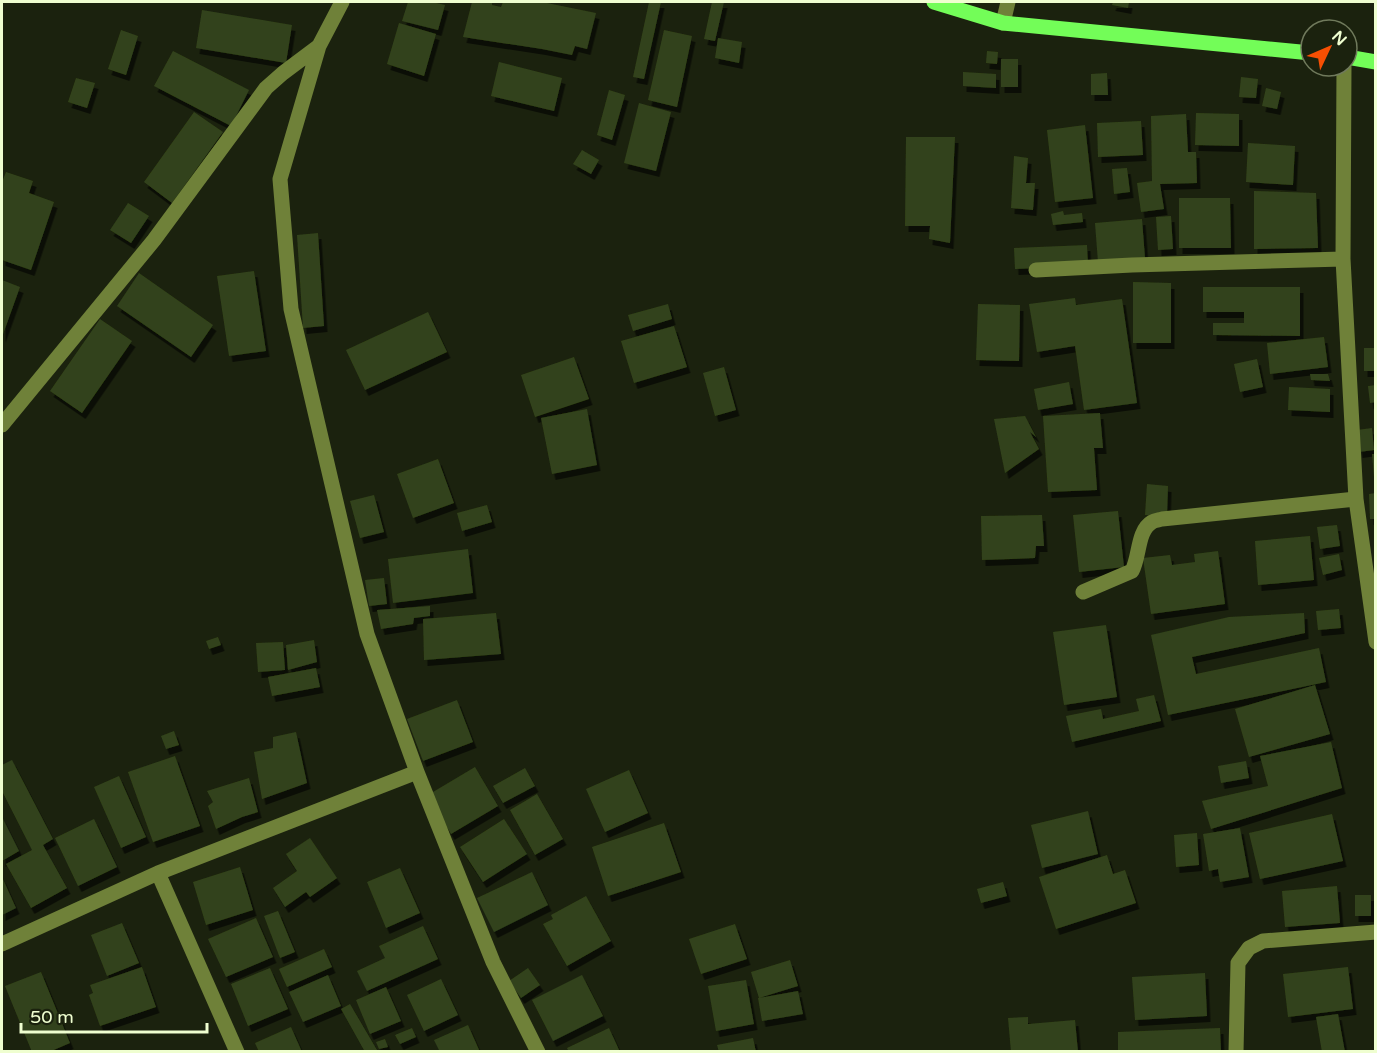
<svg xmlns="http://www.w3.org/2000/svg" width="1377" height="1053" font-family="'Varela Round',sans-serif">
  <defs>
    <filter id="shadow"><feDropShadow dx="3.5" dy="6" stdDeviation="0" flood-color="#0009"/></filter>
  </defs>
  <rect width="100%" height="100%" fill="#1b220e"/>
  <path fill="#32431a" filter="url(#shadow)" d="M408,2H432L445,5L438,30L402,21Z
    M472,2H492V5L501,7L503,2H542L596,13L587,49L575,46L572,55L542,49L463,37Z
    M649,2H661L644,79L633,77Z
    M712,2H724L715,41L704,39Z
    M1113,2H1129L1128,8L1112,5Z
    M202,10L292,25L286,63L196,48Z
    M399,23L436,34L424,76L387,64Z
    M121,30L138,36L126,75L108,69Z
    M664,30L692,36L677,107L648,100Z
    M718,38L742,42L739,63L715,58Z
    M173,51L249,90L231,126L154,86Z
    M987,51L998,52L997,64L986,63Z
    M1001,59H1018V87H1001Z
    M499,62L562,78L554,111L491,96Z
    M963,72L996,74V88L963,86Z
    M1107,73L1108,95H1091V74Z
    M1241,77L1258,79L1256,98L1239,97Z
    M76,78L95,83L87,108L68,102Z
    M1266,88L1281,92L1277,109L1262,106Z
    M609,90L625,95L612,140L597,135Z
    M639,103L671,112L656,171L624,163Z
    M194,112L223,132L172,203L144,182Z
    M1196,113L1239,114V146L1195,145Z
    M1186,114L1188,152H1196L1197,183L1160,184L1164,209L1141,212L1137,183L1152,181L1151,116Z
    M1141,121L1143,155L1098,157L1097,123Z
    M1085,125L1093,198L1055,202L1047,130Z
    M906,137H955L950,243L929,239L930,226H905Z
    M1248,143L1295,146L1293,185L1246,182Z
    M582,150L599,160L591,174L573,164Z
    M1014,156L1028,158L1026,183H1035L1033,210L1011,208Z
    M1127,168L1130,192L1114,194L1112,169Z
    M6,172L33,181L29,193L54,202L31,270L2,260V182Z
    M1254,191L1316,193L1318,248L1254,249Z
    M1179,198H1230L1231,248H1179Z
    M128,203L149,216L131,243L110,230Z
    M1063,211L1064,215L1082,213L1083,222L1053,225L1051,214Z
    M1171,216L1173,249L1158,250L1156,217Z
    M1142,219L1145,258L1098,262L1095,223Z
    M318,233L324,326L303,328L297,235Z
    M1087,245L1088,266L1015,269L1014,248Z
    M254,271L266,351L229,356L217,276Z
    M139,273L213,325L191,357L117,306Z
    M2,280L20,287L2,337Z
    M1133,282L1171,283V343H1133Z
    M1203,287H1300V336L1213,335V323H1244V312H1203Z
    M1075,298L1076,305L1122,299L1137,403L1084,410L1075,346L1037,352L1029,304Z
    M668,304L672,319L633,331L628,315Z
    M978,304L1020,305L1019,361L976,360Z
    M428,312L447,352L365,390L346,350Z
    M100,319L132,341L82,413L50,391Z
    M674,326L687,367L634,383L621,341Z
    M1324,337L1328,367L1270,374L1267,343Z
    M1364,348H1376V371H1364Z
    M574,357L589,399L535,417L521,375Z
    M1257,359L1263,387L1240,392L1234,364Z
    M724,367L736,410L715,416L703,373Z
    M1310,374H1328L1330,381L1311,380Z
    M1069,382L1073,404L1038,410L1034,389Z
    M1376,385V402L1370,403L1368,386Z
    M1289,387L1330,389V412L1288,410Z
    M587,409L597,465L552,474L541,418Z
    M1100,413L1103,448H1094L1097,490L1048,492L1043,416Z
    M1025,416L1036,437L1030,432L1039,449L1005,473L994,419Z
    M1372,428L1374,450L1359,452L1357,430Z
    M1372,454H1376V477H1374Z
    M438,459L454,503L413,518L397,474Z
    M1147,484L1168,486L1167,516L1145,515Z
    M1376,493V519H1370L1369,494Z
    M374,495L384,532L360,538L350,501Z
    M487,505L492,522L462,531L457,513Z
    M1118,511L1124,567L1079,572L1073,515Z
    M1042,515L1044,546H1036L1035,558L982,560L981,516Z
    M1337,525L1340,546L1320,549L1317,527Z
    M1310,536L1314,580L1258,585L1255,541Z
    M468,549L473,593L393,603L388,559Z
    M1218,551L1225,604L1151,614L1143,558L1170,555L1172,565L1195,562L1194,554Z
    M1339,554L1342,570L1323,575L1319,558Z
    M384,578L387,604L369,606L365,580Z
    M430,606V616L414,618L413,624L381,629L377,610Z
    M1339,609L1341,628L1318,630L1316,611Z
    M496,613L501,654L424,660L423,619Z
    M1304,613L1305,633L1192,657L1196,674L1319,648L1326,682L1168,715L1151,635L1229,617Z
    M1106,625L1117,697L1064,705L1053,632Z
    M218,637L221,645L209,649L206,641Z
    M314,640L317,662L288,670L286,645Z
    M283,642L285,670L258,672L256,643Z
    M316,668L320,687L272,696L268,677Z
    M1315,685L1330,734L1249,757L1235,709Z
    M1154,695L1161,721L1072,742L1066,716L1101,709L1103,719L1139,711L1136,699Z
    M457,700L473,742L423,761L407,719Z
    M174,731L179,745L166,749L161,736Z
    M296,732L307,783L262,799L254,752L273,748V737Z
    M1331,742L1342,788L1211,829L1202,801L1268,786L1260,756Z
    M175,756L200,826L153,842L128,772Z
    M12,760L53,839L43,845L67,888L31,908L6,864L32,850L2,791V765Z
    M1246,761L1249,778L1221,783L1218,766Z
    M475,767L498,806L451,834L428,795Z
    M525,768L535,786L503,803L493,786Z
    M629,770L648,813L605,832L586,789Z
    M119,776L146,837L121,848L94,787Z
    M249,778L258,812L242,817L216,829L208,806L213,802L207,791Z
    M537,794L563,839L535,855L510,810Z
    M1088,811L1098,854L1042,868L1031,825Z
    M1332,814L1343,861L1260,879L1249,833Z
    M2,817L19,851L2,861Z
    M94,819L117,867L78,886L55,838Z
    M504,819L527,854L483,882L460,847Z
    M664,823L681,872L608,896L592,847Z
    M1240,828L1249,877L1220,882L1218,869L1209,871L1203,834Z
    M1197,833L1199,865L1176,867L1174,835Z
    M310,838L337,878L310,897L306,892L285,907L273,888L297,871L286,854Z
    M1107,855L1113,874L1125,870L1136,903L1056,929L1039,877Z
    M240,867L253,910L206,925L193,882Z
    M400,868L420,913L386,928L367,882Z
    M532,872L548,905L494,932L477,898Z
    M2,877L16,908L2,915Z
    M1003,882L1007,896L981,903L977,889Z
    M1337,886L1340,923L1285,927L1282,891Z
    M1355,895H1371V916H1355Z
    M586,896L611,941L567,966L543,924L553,919L551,915Z
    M278,911L295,952L280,958L264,916Z
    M256,918L273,957L226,977L208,939Z
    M122,923L139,963L107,976L91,935Z
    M735,924L747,959L701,974L689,939Z
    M423,926L438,959L367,991L357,971L385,958L379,946Z
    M324,949L332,967L287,987L279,969Z
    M790,960L798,986L759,998L798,991L803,1014L762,1021L758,998H759L751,972Z
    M142,967L156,1007L100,1026L89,995L93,993L90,985Z
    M1348,967L1353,1009L1288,1017L1283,974Z
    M270,968L288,1009L248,1026L231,984Z
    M528,968L540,985L521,998L509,981Z
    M41,972L70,1043L49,1052H32L5,986Z
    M1205,973L1207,1016L1135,1020L1132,977Z
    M328,975L341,1006L303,1022L289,992Z
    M582,975L603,1016L553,1041L532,1000Z
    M441,979L458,1015L424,1031L407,995Z
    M746,980L754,1024L716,1031L708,986Z
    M386,987L401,1021L370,1034L356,1000Z
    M350,1004L377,1050L374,1052H365L341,1009Z
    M1338,1014L1345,1052H1322L1316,1017Z
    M1028,1017V1024L1075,1020L1078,1052H1011L1008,1018Z
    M468,1025L480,1052H440L434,1040Z
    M291,1027L302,1052H259L255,1043Z
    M412,1028L416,1037L400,1044L395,1035Z
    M609,1028L620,1052H569L567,1048Z
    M1220,1028L1221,1052H1118V1032Z
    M753,1038L756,1052H719L717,1045Z
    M385,1039L388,1047L379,1049L376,1042Z"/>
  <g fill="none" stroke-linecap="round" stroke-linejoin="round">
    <path stroke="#6f8139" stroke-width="15" d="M342,2L319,46L280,179L291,309L367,634L417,772L493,962L538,1052
      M1003,23L1008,2
      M1344,66L1343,259L1356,499L1376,642
      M1036,270L1132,265L1343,259
      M2,425L154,240L266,88L283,73L319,46
      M1083,592L1132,571C1140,556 1137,531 1152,522C1155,520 1159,520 1162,519L1356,499
      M158,873L237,1052
      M2,944L158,873L417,772
      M1236,1052L1238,963L1249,948L1263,941L1376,932"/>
    <path stroke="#73fd58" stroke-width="15" d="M934,2L1003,23L1311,53
      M1347,57L1376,62"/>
  </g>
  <rect width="1377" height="1053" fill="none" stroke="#effed0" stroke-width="6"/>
  <g transform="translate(1329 48) rotate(46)"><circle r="28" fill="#1b220e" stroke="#707a5c" stroke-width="1.5"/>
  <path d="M0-4.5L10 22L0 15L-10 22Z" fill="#f74f03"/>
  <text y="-9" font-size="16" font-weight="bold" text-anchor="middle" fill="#effed0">N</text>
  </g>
  <path d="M21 1023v9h186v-9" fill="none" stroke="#effed0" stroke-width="3"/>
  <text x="30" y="1023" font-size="18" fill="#effed0" stroke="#1b220e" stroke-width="4.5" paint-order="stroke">50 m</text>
</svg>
